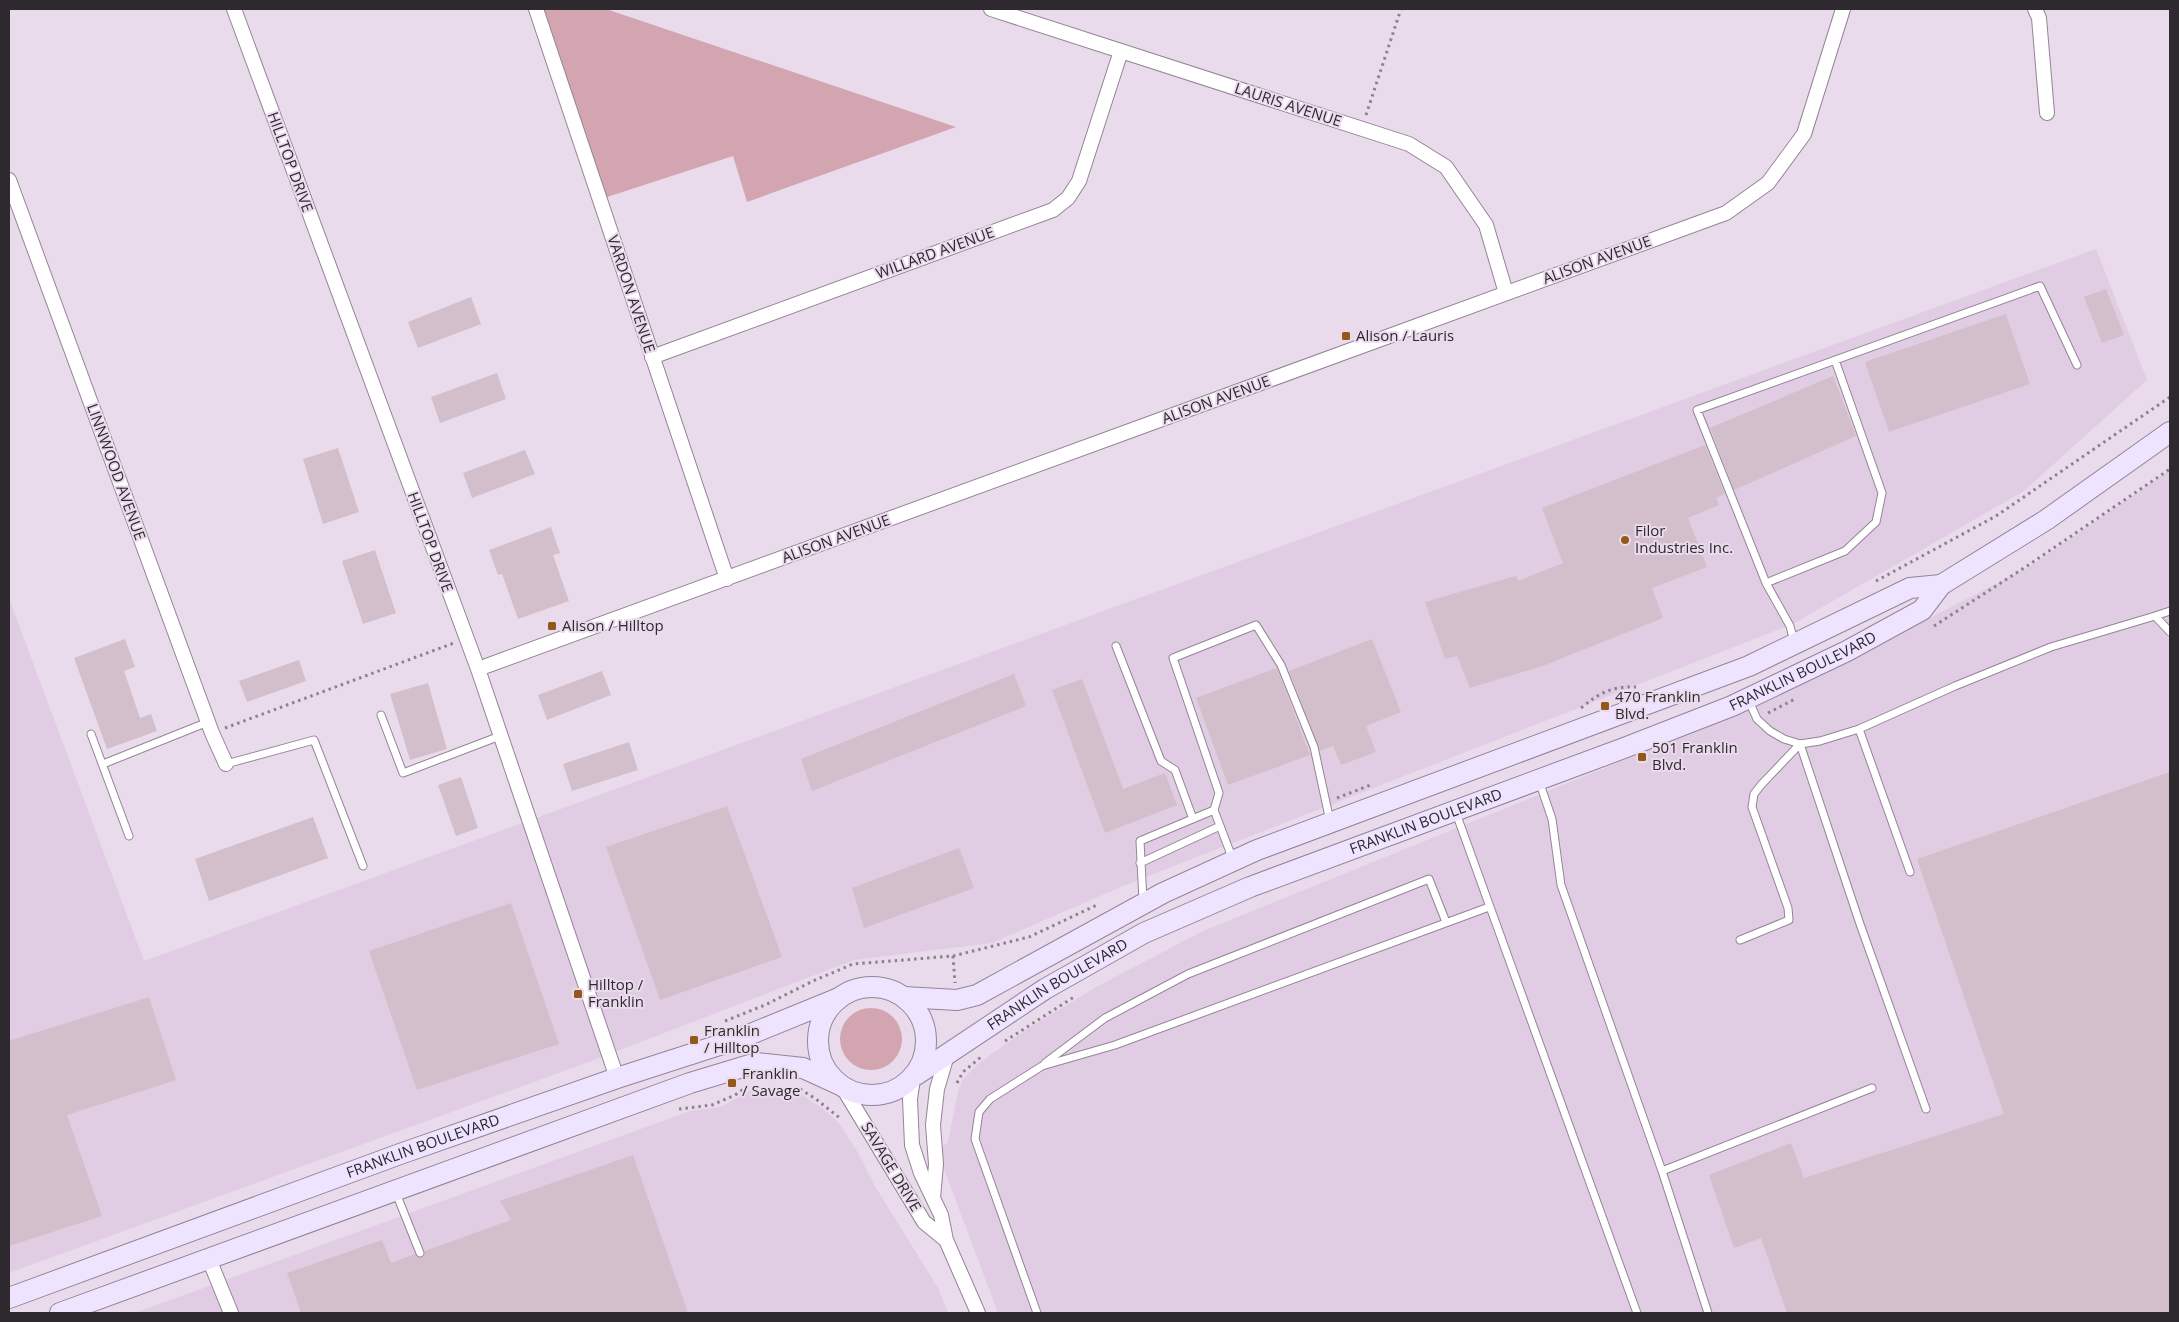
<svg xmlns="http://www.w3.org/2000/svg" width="2179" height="1322" font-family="'Open Sans',sans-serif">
  <rect width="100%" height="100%" fill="#eadbec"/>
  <path fill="#e0cce3" d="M2096,249L2147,380L2024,491L1793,624L1123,886L992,943L854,960L586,1063L9,1273V598L144,961Z
    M2170,470V1313H998L944,1169L940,1148L948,1142L958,1091L963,1079L979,1063L1026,1030L1096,987L1203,931L1760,705L2029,567Z
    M763,1087H777L799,1093L822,1108L838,1122L857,1151L873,1183L938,1288L948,1313H135L690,1111L720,1107L750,1091Z"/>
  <path fill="#d2a5b1" d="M533,9H606L956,127L747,202L733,156L604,198Z
    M840 1039a31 31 0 1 1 62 0a31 31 0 1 1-62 0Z"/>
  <path fill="#d3bfcb" d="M2106,289L2124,335L2102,343L2084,297Z
    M471,297L481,324L418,348L408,322Z
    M2006,314L2030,384L1889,432L1865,362Z
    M497,373L506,399L440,423L431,397Z
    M1833,376L1856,436L1734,490L1710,428Z
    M1705,445L1725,494L1716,498L1719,505L1688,518L1707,567L1652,588L1663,618L1545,665L1470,688L1457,656L1445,659L1425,602L1516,576L1518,581L1563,563L1542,508Z
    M338,448L359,512L323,524L303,459Z
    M525,450L535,474L472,498L463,473Z
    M551,527L560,553L553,555L569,601L518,619L502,574L498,575L489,550Z
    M375,550L396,613L363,624L342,561Z
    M125,639L135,667L124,671L140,718L151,714L157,731L107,749L74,658Z
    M1372,639L1401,712L1366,726L1376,752L1341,765L1333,746L1320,751L1289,671Z
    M299,660L306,681L247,702L239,681Z
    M1277,668L1310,755L1228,785L1196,698Z
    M602,671L611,695L547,720L538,695Z
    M1014,674L1026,706L812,791L801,759Z
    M1082,679L1123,789L1165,773L1177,805L1105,833L1052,690Z
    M428,683L447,749L410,760L390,694Z
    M629,742L638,770L572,791L563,764Z
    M2170,772V1313H1787L1761,1238L1734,1248L1709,1175L1791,1143L1804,1178L2004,1114L1917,859Z
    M461,777L478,828L456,836L438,785Z
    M727,806L782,957L660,1000L606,847Z
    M313,817L328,858L209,901L195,859Z
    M959,848L974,888L864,928L852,888Z
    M511,903L559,1044L417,1090L369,951Z
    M149,997L176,1080L67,1115L102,1216L9,1246V1041Z
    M633,1155L688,1313H301L287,1273L382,1240L391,1263L415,1254L417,1257L422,1258L424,1256L425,1251L511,1220L500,1201Z"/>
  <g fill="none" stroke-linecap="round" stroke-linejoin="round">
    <defs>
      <path id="lane" d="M1766,583L1845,551L1876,522L1882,493L1835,360
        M2155,616L2170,611
        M1794,642L1790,626L1766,583L1697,410L2040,286L2077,365
        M1116,646L1161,761L1175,770L1193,819
        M1749,701L1757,719L1770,731L1784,739L1800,744L1820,741L1859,729L1955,686L2051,647L2155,616L2170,632
        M381,715L403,773L500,736
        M1859,729L1910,872
        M91,734L129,836
        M103,764L208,722
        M226,764L314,740L363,866
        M1539,781L1552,819L1561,885L1662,1171L1708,1313
        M1214,810L1219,793L1173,658L1256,625L1281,665L1314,747L1330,821
        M1456,813L1637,1313
        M1140,863L1220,826
        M1143,901L1140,841L1214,810L1233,860
        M1740,940L1789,920L1788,908L1752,807L1754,794L1761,785L1800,744L1860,924L1926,1109
        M1045,1063L1105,1018L1188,974L1429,879L1446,922
        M1662,1171L1872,1088
        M396,1193L420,1253
        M1037,1313L975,1139L979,1112L990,1099L1042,1066L1115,1045L1489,907"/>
      <path id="street" d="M234,9L478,669L617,1078
        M536,9L727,579
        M991,9L1409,144L1446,167L1486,225L1506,293
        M2035,9L2039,18L2047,113
        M9,180L212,733L226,764
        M652,357L1053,210L1068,198L1079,181L1121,51
        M478,669L1726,213L1768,183L1804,134L1843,9
        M913,1079L910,1099L912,1145L921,1173L941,1215L946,1240L978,1313
        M843,1088L924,1222L946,1240
        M933,1198L936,1164L933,1125L937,1089L947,1055
        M209,1259L231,1313"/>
      <g id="secondary">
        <circle cx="872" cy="1041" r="54"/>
        <path d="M904,997L957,1000L977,995L1163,893L1257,850L1749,666L1910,588L1941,585"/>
        <path id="s1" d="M916,1075L1045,989L1144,933L1250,887L1624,748L1732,706L1847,651L1922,610L1941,585L2046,520L2170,432"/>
        <path id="s2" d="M9,1298L400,1154L617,1078L741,1038L839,998"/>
        <path d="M60,1313L690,1083L756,1063L803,1068L838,1084"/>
      </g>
    </defs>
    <use href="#lane" stroke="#938595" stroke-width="9"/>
    <use href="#street" stroke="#938595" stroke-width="16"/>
    <use href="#secondary" stroke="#938595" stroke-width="22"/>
    <path stroke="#8b818d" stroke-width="3" stroke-dasharray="2.5 4" stroke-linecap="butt" d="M1366,115L1401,9
      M1876,581L1996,516L2170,397
      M1934,626L2027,566L2170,469
      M1581,708C1599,693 1612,686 1636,687
      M1768,713L1795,699
      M225,728L454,643
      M1337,798L1373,784
      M953,956L955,983
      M725,1021L765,1005L813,981L853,964L953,956L1029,937L1097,905
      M1005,1041L1074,997
      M957,1083L963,1072L981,1057
      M800,1089L816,1099L841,1119
      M679,1109L712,1105L735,1095L748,1086"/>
    <use href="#lane" stroke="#fff" stroke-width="7"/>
    <use href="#street" stroke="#fff" stroke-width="14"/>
    <use href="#secondary" stroke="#efe4ff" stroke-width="20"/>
  </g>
  <g fill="#95581c" stroke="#eadbec" stroke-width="2">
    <rect x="1341" y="331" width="10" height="10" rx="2.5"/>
    <circle cx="1625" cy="540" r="5"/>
    <rect x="547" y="621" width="10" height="10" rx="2.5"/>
    <rect x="1600" y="701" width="10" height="10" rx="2.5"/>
    <rect x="1637" y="752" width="10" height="10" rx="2.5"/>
    <rect x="573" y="989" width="10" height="10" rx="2.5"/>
    <rect x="689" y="1035" width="10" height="10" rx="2.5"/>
    <rect x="727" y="1078" width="10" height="10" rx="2.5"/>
  </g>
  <g text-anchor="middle" stroke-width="4" stroke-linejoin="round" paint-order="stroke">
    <g font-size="15" fill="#2e282f" stroke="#eadbec">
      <text transform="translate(1288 105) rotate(18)" y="5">LAURIS AVENUE</text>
      <text transform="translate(290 162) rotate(70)" y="5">HILLTOP DRIVE</text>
      <text transform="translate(935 253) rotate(-20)" y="5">WILLARD AVENUE</text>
      <text transform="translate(1597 260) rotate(-20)" y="5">ALISON AVENUE</text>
      <text transform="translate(631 294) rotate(72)" y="5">VARDON AVENUE</text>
      <text transform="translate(1216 400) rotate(-20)" y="5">ALISON AVENUE</text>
      <text transform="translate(116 472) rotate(70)" y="5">LINNWOOD AVENUE</text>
      <text transform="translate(836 539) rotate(-20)" y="5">ALISON AVENUE</text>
      <text transform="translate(430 542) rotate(70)" y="5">HILLTOP DRIVE</text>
      <text dy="5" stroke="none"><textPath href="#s1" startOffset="978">FRANKLIN BOULEVARD</textPath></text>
      <text dy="5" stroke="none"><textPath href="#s1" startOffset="572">FRANKLIN BOULEVARD</textPath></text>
      <text dy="5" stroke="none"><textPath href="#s1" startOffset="168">FRANKLIN BOULEVARD</textPath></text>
      <text dy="5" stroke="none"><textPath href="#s2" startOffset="441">FRANKLIN BOULEVARD</textPath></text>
      <text transform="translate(891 1167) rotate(59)" y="5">SAVAGE DRIVE</text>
    </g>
    <g font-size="15" fill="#2e282f" stroke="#eadbec" text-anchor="start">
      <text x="1356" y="341">Alison / Lauris</text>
      <text x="1635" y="536">Filor<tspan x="1635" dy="17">Industries Inc.</tspan></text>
      <text x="562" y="631">Alison / Hilltop</text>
      <text x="1615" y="702">470 Franklin<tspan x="1615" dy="17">Blvd.</tspan></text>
      <text x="1652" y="753">501 Franklin<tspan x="1652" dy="17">Blvd.</tspan></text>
      <text x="588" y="990">Hilltop /<tspan x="588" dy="17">Franklin</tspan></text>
      <text x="704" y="1036">Franklin<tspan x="704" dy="17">/ Hilltop</tspan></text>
      <text x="742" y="1079">Franklin<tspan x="742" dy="17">/ Savage</tspan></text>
    </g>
  </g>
  <rect width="2179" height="1322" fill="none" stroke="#2e282f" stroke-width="20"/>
</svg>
